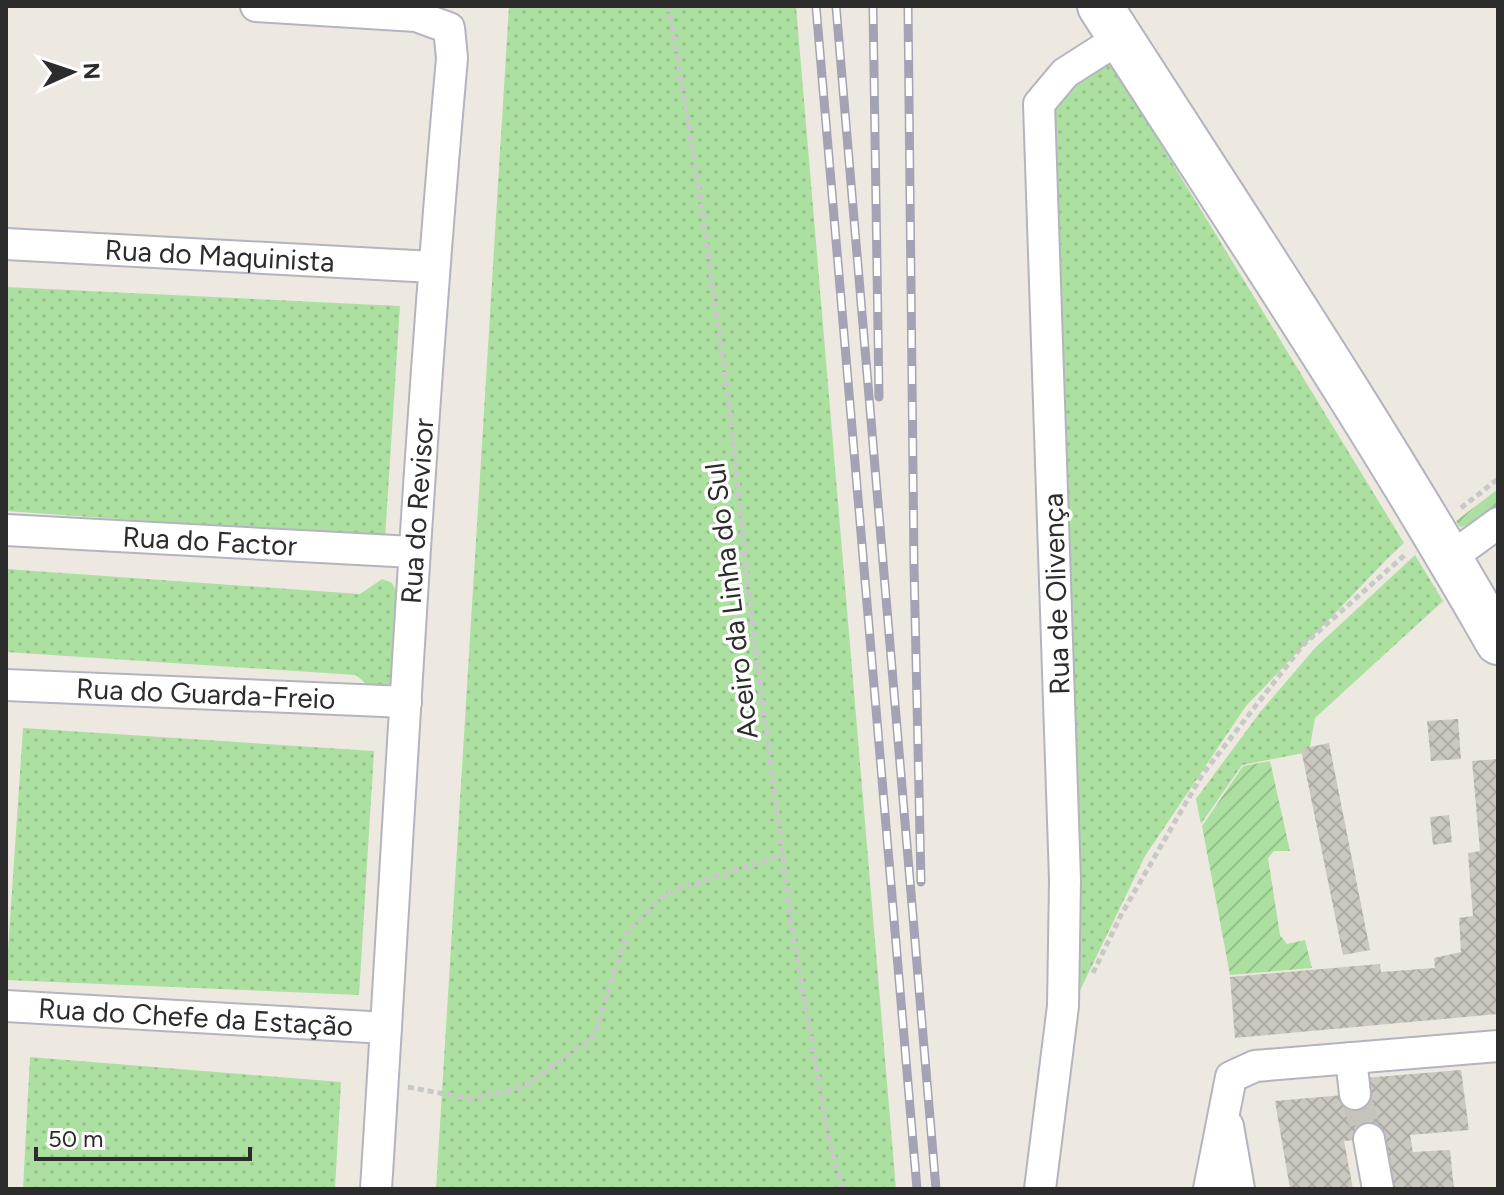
<svg xmlns="http://www.w3.org/2000/svg" width="1504" height="1195" font-family="Figtree,sans-serif">
  <defs>
    <pattern id="grass-dots" width="8" height="8" patternUnits="userSpaceOnUse" patternTransform="scale(2)"><rect width="8" height="8" fill="#ace0a0"/><path d="M2 2h.1M6 6h.1" fill="none" stroke="#94c08a" stroke-width="1.8" stroke-linecap="round"/></pattern>
    <pattern id="garden-furrows" width="10" height="10" patternUnits="userSpaceOnUse" patternTransform="scale(2)"><rect width="10" height="10" fill="#ace0a0"/><path d="M-1 1l2-2M0 10L10 0M9 11l2-2" fill="none" stroke="#94c08a"/></pattern>
    <pattern id="building-cross-hatch" width="8" height="8" patternUnits="userSpaceOnUse" patternTransform="scale(2)"><rect width="8" height="8" fill="#c9c7be"/><path d="M0 0l8 8M0 8l8-8" fill="none" stroke="#adaba3"/></pattern>
  </defs>
  <rect width="100%" height="100%" fill="#ede9e0"/>
  <path fill="url(#grass-dots)" d="M509,6H796L896,1189H436Z
    M1112,64L1404,543L1388,558L1246,706L1145,856L1073,1005L1077,981L1080,918L1050,127C1056,87 1074,84 1105,65Z
    M6,287L400,306L385,538L6,511Z
    M1415,555L1443,601L1315,718L1309,752L1242,765L1201,824L1196,799L1261,711L1315,648Z
    M6,569L360,594L382,579L392,583L401,601L392,683L372,689L356,675L6,652Z
    M23,728L374,751L359,995L6,980Z
    M30,1057L341,1082L335,1189H23Z"/>
  <path fill="url(#garden-furrows)" d="M1498,489V509L1493,512L1489,510L1469,525L1460,527L1456,521Z
    M1270,761L1290,851H1274L1268,858L1280,935L1287,944L1305,940L1312,968L1230,975L1202,826L1243,766Z"/>
  <path fill="url(#building-cross-hatch)" d="M1458,719L1461,759L1431,761L1427,721Z
    M1329,743L1370,950L1343,955L1301,749Z
    M1498,759V1014L1235,1038L1230,977L1380,964L1381,972L1435,968L1434,958L1461,952L1459,918L1473,916L1468,853L1480,851L1472,761Z
    M1449,815L1452,842L1433,845L1430,817Z
    M1461,1070L1469,1130L1410,1135L1413,1152L1450,1150L1454,1189H1389L1379,1138L1344,1141L1353,1189H1290L1275,1101L1355,1094L1364,1078Z"/>
  <g fill="none" stroke-linecap="round" stroke-linejoin="round">
    <path stroke="#c6c3bc" stroke-width="30" stroke-dasharray="30 15" stroke-linecap="butt" d="M1355,1094L1369,1139"/>
    <defs>
      <g id="street">
        <path d="M256,6L416,16L449,28L452,58C418,434 400,812 376,1189"/>
        <path id="s1" d="M6,244L433,267"/>
        <path id="s2" d="M6,530L413,552"/>
        <path d="M1450,558L1498,523"/>
        <path id="s3" d="M6,685L406,702"/>
        <path id="s4" d="M6,1006L386,1028"/>
        <path d="M1351,1058L1355,1094"/>
        <path d="M1228,1126L1239,1189"/>
        <path d="M1369,1139L1378,1189"/>
        <path d="M1040,1189L1063,1006L1065,880L1039,104L1065,73L1120,38"/>
        <path d="M1209,1189L1231,1077L1255,1066L1498,1046"/>
      </g>
      <path id="secondary" d="M1100,6C1235,217 1374,424 1498,642"/>
    </defs>
    <use href="#street" stroke="#b3b4bf" stroke-width="34"/>
    <use href="#secondary" stroke="#b3b4bf" stroke-width="48"/>
    <path stroke="#c8c8c8" stroke-width="5" stroke-dasharray="6 4" stroke-linecap="butt" d="M669,6L701,202L728,397L751,611L792,929L828,1135L843,1189
      M1461,508L1498,479
      M1093,973L1121,915L1202,775L1303,645L1407,553
      M408,1087L471,1099L525,1086L594,1036L628,931L666,893L782,855"/>
    <use href="#street" stroke="#fff" stroke-width="30"/>
    <use href="#secondary" stroke="#fff" stroke-width="44"/>
    <defs>
      <path id="rail" d="M816,6L917,1189
        M836,6L936,1189
        M873,6L879,397
        M908,6L914,566L921,882"/>
    </defs>
    <use href="#rail" stroke="#a3a3b5" stroke-width="9"/>
    <use href="#rail" stroke="#fff" stroke-width="6" stroke-dasharray="18" stroke-linecap="butt"/>
  </g>
  <g text-anchor="middle" stroke-width="7" stroke-linejoin="round" paint-order="stroke">
    <g font-size="28" fill="#2c2c2c" stroke="#fff">
      <text dy="10" stroke="none"><textPath href="#s1" startOffset="214">Rua do Maquinista</textPath></text>
      <text transform="translate(417 511) rotate(-86)" y="10">Rua do Revisor</text>
      <text dy="10" stroke="none"><textPath href="#s2" startOffset="204">Rua do Factor</textPath></text>
      <text transform="translate(1056 594) rotate(-92)" y="10">Rua de Olivença</text>
      <text transform="translate(731 601) rotate(-97)" y="10">Aceiro da Linha do Sul</text>
      <text dy="10" stroke="none"><textPath href="#s3" startOffset="200">Rua do Guarda-Freio</textPath></text>
      <text dy="10" stroke="none"><textPath href="#s4" startOffset="190">Rua do Chefe da Estação</textPath></text>
    </g>
  </g>
  <rect width="1504" height="1195" fill="none" stroke="#2c2c2c" stroke-width="16"/>
  <g transform="translate(72 72) rotate(87)" stroke="#ffffff" stroke-width="6" paint-order="stroke">
  <path d="M0-6L14 30L0 20L-14 30Z" fill="#2c2c2c"/>
  <text y="-12" font-size="22" font-weight="bold" text-anchor="middle" fill="#2c2c2c">N</text>
  </g>
  <path d="M36 1147v12h214v-12" fill="none" stroke="#2c2c2c" stroke-width="4"/>
  <text x="48" y="1147" font-size="24" fill="#2c2c2c" stroke="#ffffff" stroke-width="6" paint-order="stroke">50 m</text>
</svg>
